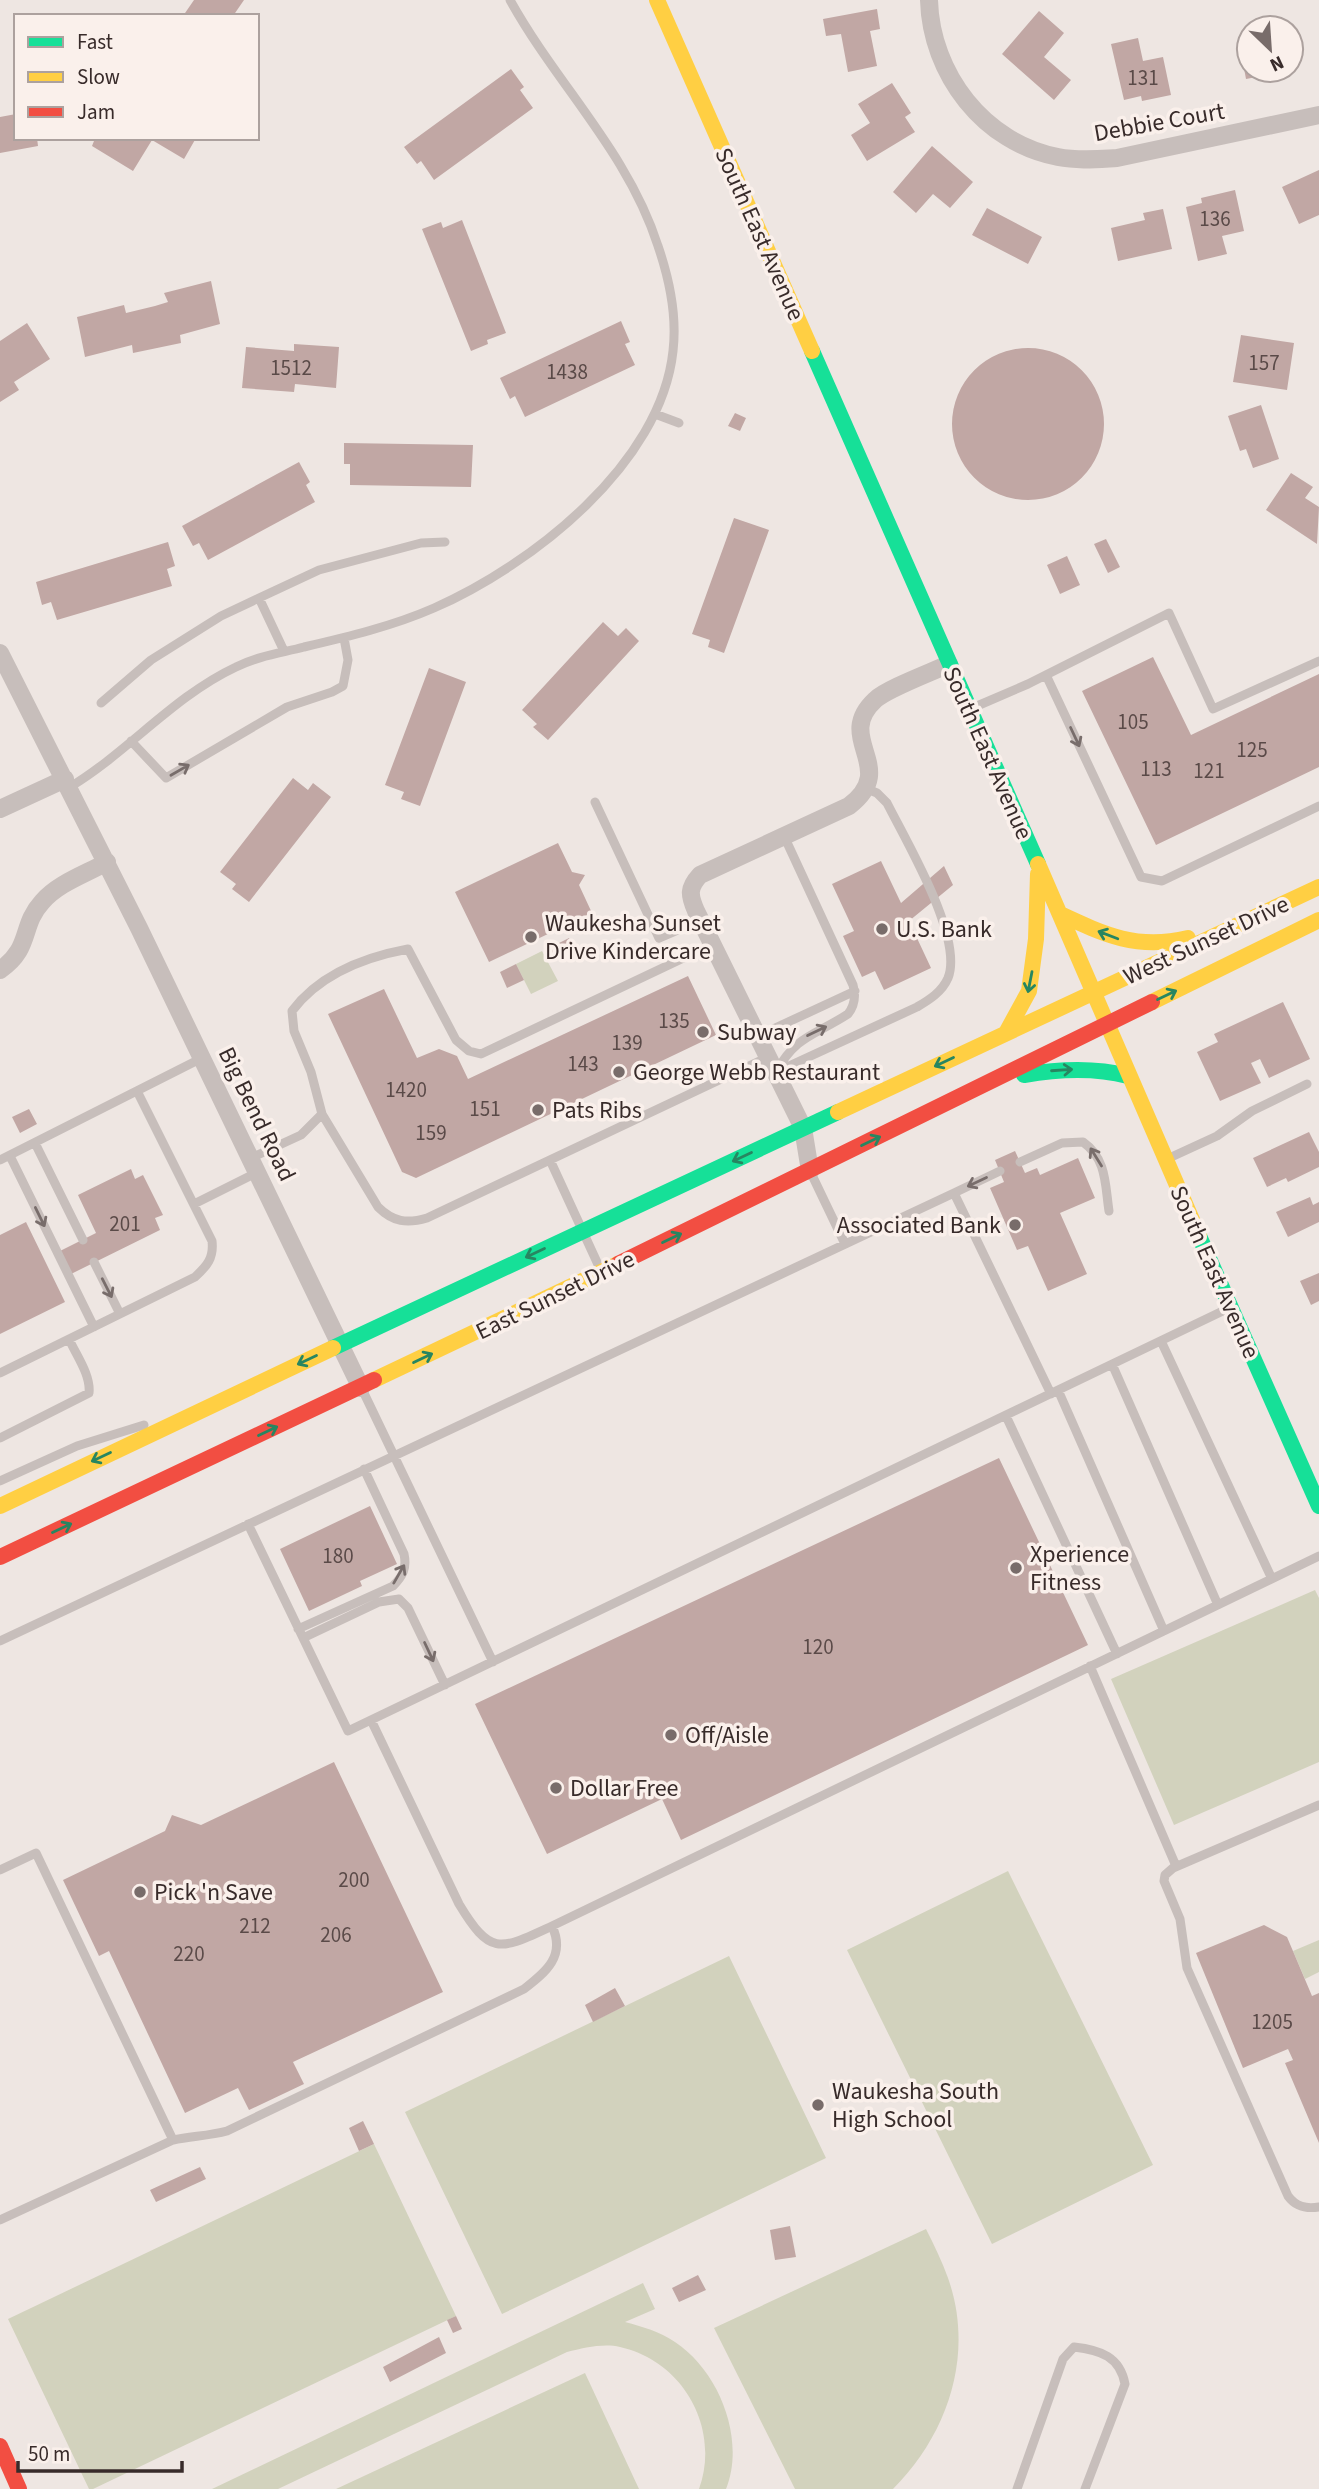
<svg xmlns="http://www.w3.org/2000/svg" width="1319" height="2489" font-family="'Source Sans 3',sans-serif">
  <rect width="100%" height="100%" fill="#eee6e2"/>
  <path fill="#d2d2bd" d="M542,951L558,981L531,994L516,964Z
    M1315,1590L1319,1598V1762L1174,1825L1111,1679Z
    M1008,1871L1153,2165L992,2244L847,1950Z
    M1319,1940V1972L1305,1979L1293,1951Z
    M729,1956L826,2158L502,2314L405,2112Z
    M374,2144L456,2316L93,2489H89L8,2319Z
    M926,2229C934,2245 942,2261 948,2278C975,2354 948,2434 893,2489H795L714,2328Z
    M643,2283L655,2309L625,2322C643,2327 659,2331 675,2342C719,2371 746,2439 726,2489H699C721,2428 683,2361 620,2347C603,2343 584,2348 567,2352L278,2489H212Z
    M585,2373L639,2489H336Z"/>
  <path fill="#c1a7a4" d="M194,0H244L233,16H183Z
    M877,9L880,29L870,31L877,66L848,72L841,34L826,36L823,19Z
    M1039,11L1064,33L1044,57L1071,80L1054,100L1002,54Z
    M1294,29L1301,59L1291,61V30Z
    M1138,38L1143,61L1163,57L1171,95L1142,101L1141,96L1124,100L1111,44Z
    M1249,45V70H1266L1267,75L1246,79L1240,47Z
    M511,69L524,87L520,90L533,108L434,180L421,161L417,164L404,147Z
    M892,83L911,113L905,117L915,132L867,161L851,135L870,123L858,104Z
    M16,114V138H37L38,146L0,153V117Z
    M89,138H196L184,159L152,140L133,171L92,146L94,141Z
    M932,146L973,182L950,208L933,194L916,213L893,192Z
    M1319,170V215L1299,224L1282,187Z
    M1235,190L1244,231L1222,236L1227,254L1198,261L1186,207L1202,203L1201,198Z
    M987,208L1042,237L1028,264L972,235Z
    M1163,209L1172,249L1118,261L1111,228L1145,220L1143,213Z
    M462,220L506,333L487,340L488,344L471,351L422,229L441,222L443,228Z
    M211,281L220,324L180,335L181,343L133,353L132,345L85,357L77,317L124,305L126,313L155,306L168,302L164,293Z
    M621,321L630,342L625,344L635,365L525,417L515,396L510,399L500,378Z
    M27,323L50,359L14,382L19,390L0,402V341Z
    M1241,335L1294,343L1287,390L1233,382Z
    M294,344L339,347L336,388L295,384L294,392L242,388L246,347L294,351Z
    M952 424a76 76 0 1 1 152 0a76 76 0 1 1-152 0Z
    M1261,405L1279,459L1253,468L1246,449L1240,451L1228,416Z
    M735,413L746,418L740,431L728,426Z
    M344,443L473,445L471,487L350,485V464H344Z
    M299,462L310,482L306,485L315,502L208,560L199,543L193,546L182,526Z
    M1291,473L1313,487L1305,498L1319,507L1317,544L1266,510Z
    M734,518L769,530L724,653L708,647L710,640L692,634Z
    M1106,539L1120,567L1108,573L1094,544Z
    M168,542L175,566L167,569L172,586L57,620L51,602L42,605L36,582Z
    M1067,556L1080,585L1060,594L1047,565Z
    M603,622L618,636L626,628L639,641L548,740L533,727L537,724L522,710Z
    M1153,657L1191,735L1319,674V767L1156,845L1082,691Z
    M429,668L466,682L420,806L401,799L404,792L385,785Z
    M293,778L308,790L313,783L331,797L249,902L232,889L236,884L220,872Z
    M558,843L572,872L585,875L579,885L592,913L489,962L455,892Z
    M881,861L901,903L944,866L953,885L909,921L931,968L884,990L875,971L862,977L843,936L854,931L832,884Z
    M569,938L575,950L553,961L547,949Z
    M516,964L524,980L507,988L500,972Z
    M688,976L716,1035L416,1178L402,1172L328,1014L384,989L417,1058L439,1049L457,1056L468,1079Z
    M1283,1002L1310,1059L1269,1078L1260,1059L1251,1063L1261,1083L1220,1101L1197,1052L1218,1042L1214,1034Z
    M29,1109L37,1124L20,1133L12,1117Z
    M1309,1132L1319,1152V1167L1288,1182L1286,1178L1267,1187L1253,1158Z
    M1015,1151L1025,1173L1037,1168L1040,1175L1078,1158L1095,1198L1060,1213L1087,1274L1048,1291L1028,1246L1017,1250L990,1188L1004,1182L995,1160Z
    M131,1169L135,1179L143,1175L163,1215L155,1218L160,1230L71,1274L60,1251L96,1233L78,1195Z
    M1310,1197L1313,1205L1319,1202V1222L1288,1237L1276,1212Z
    M26,1222L65,1302L0,1334V1235Z
    M1319,1273V1301L1311,1305L1300,1281Z
    M999,1458L1088,1645L681,1840L662,1799L547,1854L475,1704Z
    M370,1506L397,1564L360,1581L362,1586L309,1611L280,1549Z
    M334,1762L443,1992L293,2062L304,2084L249,2110L238,2088L185,2113L109,1951L99,1956L63,1880L165,1831L172,1815L201,1825Z
    M1264,1925L1287,1937L1312,1996L1319,1993V2143L1285,2063L1293,2060L1288,2049L1243,2068L1196,1953Z
    M615,1988L625,2006L593,2022L585,2005Z
    M363,2121L374,2144L359,2151L349,2128Z
    M200,2167L206,2179L156,2202L150,2190Z
    M790,2226L796,2257L775,2260L770,2230Z
    M698,2275L706,2290L679,2302L672,2288Z
    M456,2316L462,2329L453,2333L447,2320Z
    M439,2337L446,2353L390,2382L383,2367Z"/>
  <g fill="none" stroke-linecap="round" stroke-linejoin="round">
    <path stroke="#c7bebb" stroke-width="9" d="M655,414L679,423
      M259,598L284,651
      M1046,675L1141,877L1162,881L1319,806
      M101,703L151,660L221,616L259,598L319,570L421,543L445,542
      M970,709L1028,684L1169,613L1213,709L1319,661
      M131,741L166,778L287,707L332,692L343,686L348,660L344,638
      M70,787C128,752 174,696 236,667C258,656 281,653 304,647C347,637 393,626 434,608C532,565 661,464 673,351C677,317 669,278 658,246C628,152 557,85 510,0
      M595,802L659,938L701,920
      M758,1036L855,991
      M776,1072L917,1007C929,1000 942,992 948,978C964,938 906,841 887,803L877,793L867,789
      M776,1072C796,1035 816,1035 848,1014C855,1005 856,996 853,985L784,836
      M322,1114L378,1207C393,1222 407,1224 427,1218L768,1057
      M35,1143L83,1240
      M10,1156L94,1327
      M251,1158L301,1135L322,1114L311,1072L294,1031L292,1011C319,975 365,957 408,949L456,1040L469,1051L481,1054L713,944
      M1167,1159L1217,1136L1252,1111L1307,1084
      M0,1160L202,1058
      M550,1160L601,1271
      M1020,1162L1062,1143L1083,1142C1107,1159 1105,1185 1109,1211
      M811,1173L845,1244
      M954,1193L1000,1171
      M194,1204L258,1172
      M94,1262L120,1314
      M1161,1341L1272,1579
      M1112,1364L1218,1605
      M0,1373L195,1277C207,1266 214,1258 212,1241L137,1091
      M362,1389L493,1662
      M1058,1390L1164,1631
      M1006,1416L1117,1654
      M0,1438L89,1393C91,1375 76,1355 69,1339
      M0,1481L77,1446L144,1425
      M248,1524L348,1731L1229,1308
      M298,1629L393,1586C403,1576 407,1568 404,1554L364,1469
      M303,1638L379,1602L399,1599L408,1608L445,1685
      M0,1641L954,1193L1051,1394
      M1090,1666L1176,1866
      M371,1720L459,1904C491,1957 500,1950 552,1926L1319,1556
      M1319,1805L1173,1868L1165,1875L1164,1881L1180,1919L1187,1968L1288,2196C1296,2207 1306,2209 1319,2207
      M0,1870L36,1853L173,2140
      M0,2220L173,2140C191,2136 209,2136 227,2131L524,1989C546,1972 566,1956 552,1926
      M1017,2489L1063,2359L1074,2347C1101,2350 1120,2357 1125,2384L1085,2489"/>
    <path stroke="#c7bebb" stroke-width="18" d="M929,0C931,74 984,143 1058,157C1078,161 1098,159 1117,158L1319,115
      M0,653L139,928L361,1388
      M0,809L65,779
      M0,970C32,948 20,926 42,902C58,883 86,874 107,862
      M810,1171L803,1128L696,911C689,895 688,888 700,875L849,806C900,767 833,739 875,700C886,689 932,672 949,664"/>
    <path stroke="#16e098" stroke-width="16" d="M812,351L1038,864
      M1024,1075C1059,1069 1093,1067 1128,1076
      M1199,1236L1319,1506
      M333,1348L838,1112"/>
    <path stroke="#ffcf43" stroke-width="16" d="M657,0L812,351
      M1038,864L1199,1236
      M1060,914C1105,935 1137,950 1188,938
      M1152,1002L1319,920
      M1006,1033L1029,991L1036,939L1038,874
      M838,1112L1319,887
      M374,1380L618,1264
      M0,1506L333,1348"/>
    <path stroke="#f24e42" stroke-width="16" d="M618,1264L1152,1002
      M0,1557L374,1380
      M0,2446L19,2489"/>
  </g>
  <defs><path id="oneway-shaft" d="M-6 0H5M1.5-3L5.5 0L1.5 3" fill="none" stroke-width="1.6" stroke-linecap="round" stroke-linejoin="round" transform="scale(1.75)"/></defs>
  <g stroke="#786d6b">
    <use href="#oneway-shaft" transform="translate(1075 737) rotate(65)"/>
    <use href="#oneway-shaft" transform="translate(180 770) rotate(-30)"/>
    <use href="#oneway-shaft" transform="translate(817 1031) rotate(-26)"/>
    <use href="#oneway-shaft" transform="translate(1096 1157) rotate(-122)"/>
    <use href="#oneway-shaft" transform="translate(977 1182) rotate(155)"/>
    <use href="#oneway-shaft" transform="translate(40 1217) rotate(64)"/>
    <use href="#oneway-shaft" transform="translate(107 1288) rotate(63)"/>
    <use href="#oneway-shaft" transform="translate(399 1574) rotate(-60)"/>
    <use href="#oneway-shaft" transform="translate(429 1652) rotate(65)"/>
  </g>
  <g stroke="#278661">
    <use href="#oneway-shaft" transform="translate(1108 935) rotate(-159)"/>
    <use href="#oneway-shaft" transform="translate(1030 982) rotate(101)"/>
    <use href="#oneway-shaft" transform="translate(1167 995) rotate(-26)"/>
    <use href="#oneway-shaft" transform="translate(944 1062) rotate(155)"/>
    <use href="#oneway-shaft" transform="translate(1062 1070) rotate(-4)"/>
    <use href="#oneway-shaft" transform="translate(871 1141) rotate(-26)"/>
    <use href="#oneway-shaft" transform="translate(742 1157) rotate(155)"/>
    <use href="#oneway-shaft" transform="translate(672 1238) rotate(-26)"/>
    <use href="#oneway-shaft" transform="translate(535 1253) rotate(155)"/>
    <use href="#oneway-shaft" transform="translate(423 1358) rotate(-26)"/>
    <use href="#oneway-shaft" transform="translate(307 1360) rotate(155)"/>
    <use href="#oneway-shaft" transform="translate(268 1431) rotate(-25)"/>
    <use href="#oneway-shaft" transform="translate(101 1457) rotate(155)"/>
    <use href="#oneway-shaft" transform="translate(62 1528) rotate(-25)"/>
  </g>
  <g fill="#786c6a" stroke="#faf0eb" stroke-width="2.5">
    <circle cx="882" cy="929" r="7"/>
    <circle cx="531" cy="937" r="7"/>
    <circle cx="703" cy="1032" r="7"/>
    <circle cx="619" cy="1072" r="7"/>
    <circle cx="538" cy="1110" r="7"/>
    <circle cx="1015" cy="1225" r="7"/>
    <circle cx="1016" cy="1568" r="7"/>
    <circle cx="671" cy="1735" r="7"/>
    <circle cx="556" cy="1788" r="7"/>
    <circle cx="140" cy="1892" r="7"/>
    <circle cx="818" cy="2105" r="7"/>
  </g>
  <g text-anchor="middle" stroke-width="7" stroke-linejoin="round" paint-order="stroke">
    <g font-size="21" fill="#5a4a48">
      <text x="1143" y="85">131</text>
      <text x="1215" y="226">136</text>
      <text x="1264" y="370">157</text>
      <text x="291" y="375">1512</text>
      <text x="567" y="379">1438</text>
      <text x="1133" y="729">105</text>
      <text x="1252" y="757">125</text>
      <text x="1156" y="776">113</text>
      <text x="1209" y="778">121</text>
      <text x="674" y="1028">135</text>
      <text x="627" y="1050">139</text>
      <text x="583" y="1071">143</text>
      <text x="406" y="1097">1420</text>
      <text x="485" y="1116">151</text>
      <text x="431" y="1140">159</text>
      <text x="125" y="1231">201</text>
      <text x="338" y="1563">180</text>
      <text x="818" y="1654">120</text>
      <text x="354" y="1887">200</text>
      <text x="255" y="1933">212</text>
      <text x="336" y="1942">206</text>
      <text x="189" y="1961">220</text>
      <text x="1272" y="2029">1205</text>
    </g>
    <g font-size="24" fill="#382b2a" stroke="#faf0eb">
      <text transform="translate(1159 122) rotate(-10)" y="8">Debbie Court</text>
      <text transform="translate(760 234) rotate(66)" y="8">South East Avenue</text>
      <text transform="translate(988 753) rotate(66)" y="8">South East Avenue</text>
      <text transform="translate(1206 940) rotate(-25)" y="8">West Sunset Drive</text>
      <text transform="translate(257 1114) rotate(64)" y="8">Big Bend Road</text>
      <text transform="translate(1215 1272) rotate(66)" y="8">South East Avenue</text>
      <text transform="translate(555 1295) rotate(-26)" y="8">East Sunset Drive</text>
    </g>
    <g font-size="24" fill="#382b2a" stroke="#faf0eb" text-anchor="start">
      <text x="545" y="931">Waukesha Sunset<tspan x="545" dy="28">Drive Kindercare</tspan></text>
      <text x="896" y="937">U.S. Bank</text>
      <text x="717" y="1040">Subway</text>
      <text x="633" y="1080">George Webb Restaurant</text>
      <text x="552" y="1118">Pats Ribs</text>
      <text x="1001" y="1233" text-anchor="end">Associated Bank</text>
      <text x="1030" y="1562">Xperience<tspan x="1030" dy="28">Fitness</tspan></text>
      <text x="685" y="1743">Off/Aisle</text>
      <text x="570" y="1796">Dollar Free</text>
      <text x="154" y="1900">Pick 'n Save</text>
      <text x="832" y="2099">Waukesha South<tspan x="832" dy="28">High School</tspan></text>
    </g>
  </g>
  <rect x="14" y="14" width="245" height="126" fill="#faf0eb" stroke="#aca19e" stroke-width="2"/>
  <rect x="28" y="37" width="35" height="10" fill="#16e098" stroke="#aca19e" stroke-width="2"/>
  <text x="77" y="49" font-size="21" fill="#382b2a">Fast</text>
  <rect x="28" y="72" width="35" height="10" fill="#ffcf43" stroke="#aca19e" stroke-width="2"/>
  <text x="77" y="84" font-size="21" fill="#382b2a">Slow</text>
  <rect x="28" y="107" width="35" height="10" fill="#f24e42" stroke="#aca19e" stroke-width="2"/>
  <text x="77" y="119" font-size="21" fill="#382b2a">Jam</text>
  <g transform="translate(1270 49) rotate(155)"><circle r="33" fill="#faf0eb" stroke="#aca19e" stroke-width="2"/>
  <path d="M0-5L12 26L0 18L-12 26Z" fill="#786c6a"/>
  <text y="-10" font-size="19" font-weight="bold" text-anchor="middle" fill="#382b2a">N</text>
  </g>
  <path d="M18 2461v10h164v-10" fill="none" stroke="#382b2a" stroke-width="3.5"/>
  <text x="28" y="2461" font-size="21" fill="#382b2a" stroke="#faf0eb" stroke-width="5" paint-order="stroke">50 m</text>
</svg>
